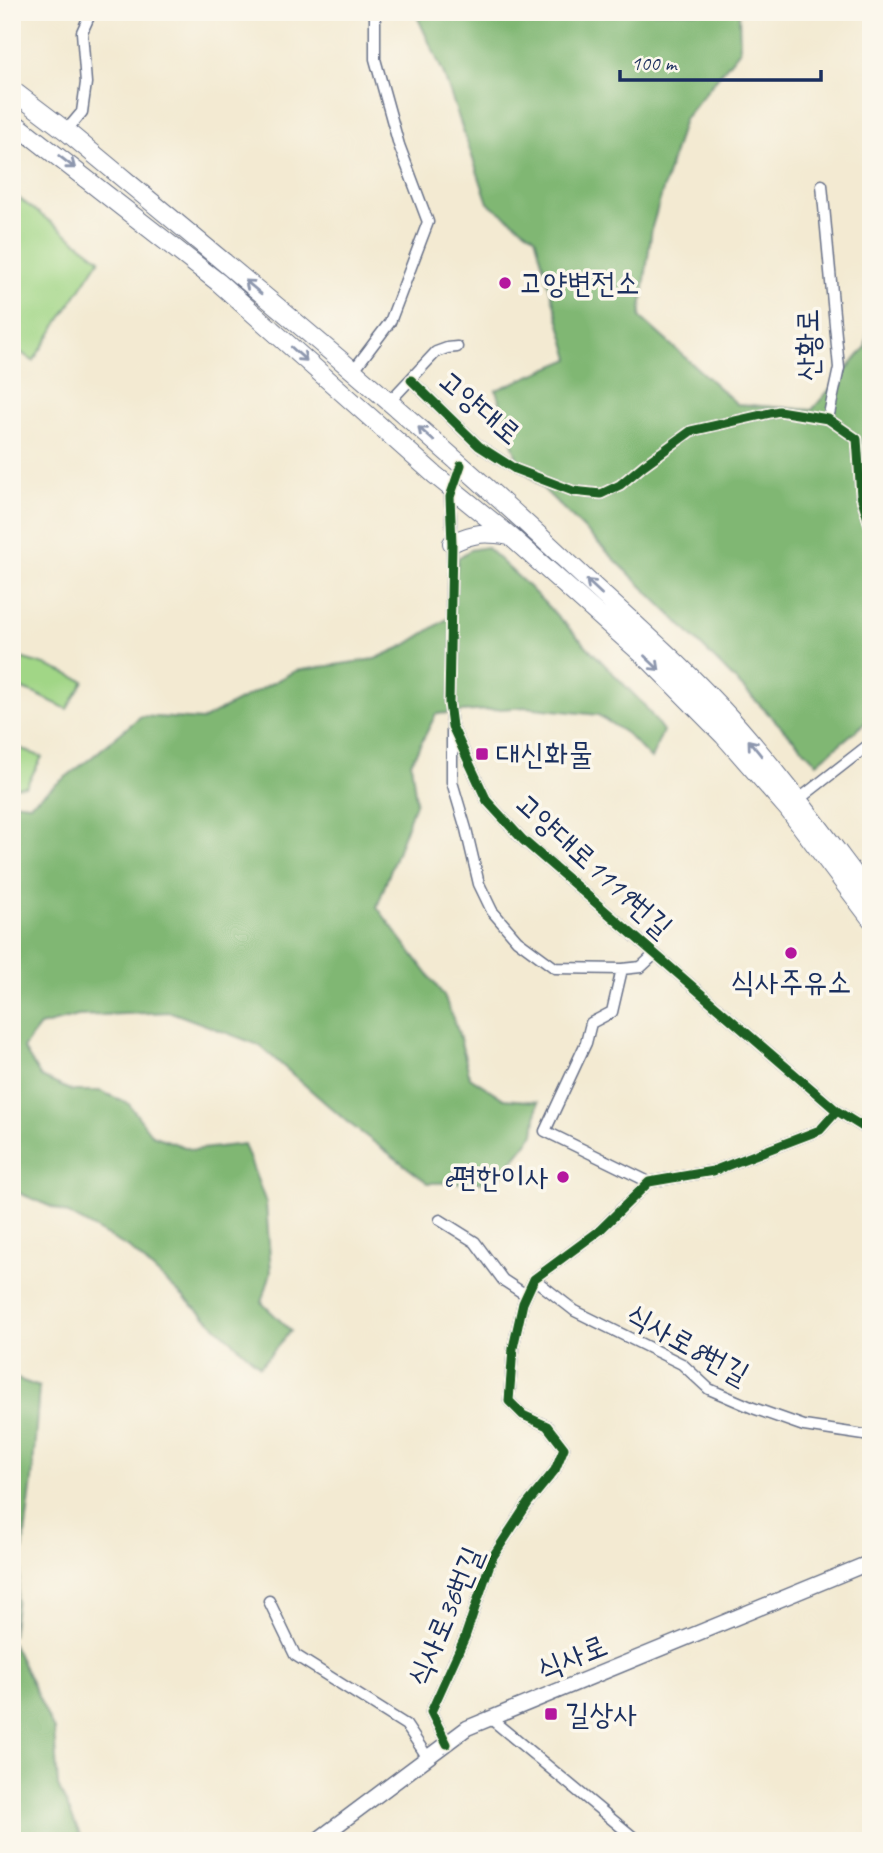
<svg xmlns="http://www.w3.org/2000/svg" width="883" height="1853" font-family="Caveat,'Poor Story',sans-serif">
  <rect width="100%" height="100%" fill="#fbf7ec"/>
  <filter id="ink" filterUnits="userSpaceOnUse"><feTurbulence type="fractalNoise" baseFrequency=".0143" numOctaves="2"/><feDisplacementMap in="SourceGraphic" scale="14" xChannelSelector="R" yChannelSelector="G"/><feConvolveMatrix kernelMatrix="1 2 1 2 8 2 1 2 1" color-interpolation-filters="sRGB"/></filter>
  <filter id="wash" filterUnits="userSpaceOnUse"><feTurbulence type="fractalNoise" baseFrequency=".00686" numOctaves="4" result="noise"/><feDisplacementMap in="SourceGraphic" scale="28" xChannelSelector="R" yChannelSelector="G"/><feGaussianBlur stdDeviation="1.57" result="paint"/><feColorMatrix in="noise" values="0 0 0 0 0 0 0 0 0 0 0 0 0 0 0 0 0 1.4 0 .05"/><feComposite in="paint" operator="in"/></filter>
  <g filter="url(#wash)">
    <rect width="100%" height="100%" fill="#f3ead2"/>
    <path fill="#a1d686" stroke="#5e8272" stroke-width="2" d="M12,193L100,259L33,361L12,346Z
      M17,657L48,666L84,681L67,709L38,695L12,685V671Z
      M12,745L42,757L26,786L12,787Z"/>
    <path fill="#80b773" stroke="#4e7368" stroke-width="2" d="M415,12H739L740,50L684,119L652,227L640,317L737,404L812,410L865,348L871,314V718L817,763L669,613L519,465L496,390L570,359L535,237L488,203L443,72Z
      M486,547L526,584L644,705L663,731L651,759L627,734L598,715L526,707L436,714L411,763L416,801L377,907L444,996L458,1031L470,1077L504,1099L538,1102L534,1134L496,1182L428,1183L346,1121L259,1045L171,1012L78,1016L40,1026L23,1048L41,1077L72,1091H100L128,1103L152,1135L193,1150L244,1144L266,1203L271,1272L262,1303L291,1331L260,1366L129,1248L68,1214L12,1190V802L30,804L91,758L141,716L202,720L295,671L375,659L404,646L450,617L458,558L470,550Z
      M12,1377L39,1387L32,1481L12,1636Z
      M12,1642L54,1730L58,1786L83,1841H12Z"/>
  </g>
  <g filter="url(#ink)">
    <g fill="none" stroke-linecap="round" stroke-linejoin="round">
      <defs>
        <path id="minor" d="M66,131L82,112L86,83L82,32L91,12
          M822,185L839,368L828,419
          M353,371L390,322L428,222L399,145L375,59V12
          M411,380L479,446L515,469L573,491L601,494L620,485L644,465L691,431L779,411L828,419L857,439L861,496L871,529
          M390,401L436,352L447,348L457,347
          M461,465L450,497L452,543L449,703L452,726L487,801L523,840L837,1111L871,1132
          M452,729V782L466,829L479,884L492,911L517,940L555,968L622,969L641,967L655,954
          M798,800L871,743
          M622,969L612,1012L591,1023L586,1043L545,1131L649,1182
          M440,1220L475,1242L503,1280L526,1295
          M534,1279L575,1311L682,1364L709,1389L753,1408L804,1426L871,1436
          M269,1601L295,1655L406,1725L428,1758
          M491,1719L638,1841
          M447,1744L431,1712L465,1637L492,1558L528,1503L555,1470L564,1448L547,1426L523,1415L509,1401L513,1348L523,1303L534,1279L599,1231L649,1182L713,1171L820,1130L837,1111"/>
        <path id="tertiary" d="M316,1841L467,1728L871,1562"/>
        <path id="primary" d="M12,90L66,131C237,273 409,413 571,565C624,615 684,666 732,720C782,776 826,837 871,896
          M12,121L218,282L435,475L510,536L650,661L724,736L788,809L871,919
          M452,543C475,532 485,532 510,536"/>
      </defs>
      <use href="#minor" stroke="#677087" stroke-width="13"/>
      <use href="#tertiary" stroke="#677087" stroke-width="17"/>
      <use href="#primary" stroke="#677087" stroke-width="20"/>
      <use href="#minor" stroke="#fff" stroke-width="10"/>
      <use href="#tertiary" stroke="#fff" stroke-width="14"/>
      <use href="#primary" stroke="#fff" stroke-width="18"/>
      <defs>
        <path id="cycleway" d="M411,380L479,446L515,469L573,491L601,494L620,485L644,465L691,431L779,411L828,419L857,439L861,496L871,529
          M461,465L450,497L452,543L449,703L452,726L487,801L523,840L837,1111L871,1132
          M447,1744L431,1712L465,1637L492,1558L528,1503L555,1470L564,1448L547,1426L523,1415L509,1401L513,1348L523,1303L534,1279L599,1231L649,1182L713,1171L820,1130L837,1111"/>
      </defs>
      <use href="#cycleway" stroke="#fbf7ec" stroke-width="13"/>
      <use href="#cycleway" stroke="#1b5e20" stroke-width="9"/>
    </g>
    <defs><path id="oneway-shaft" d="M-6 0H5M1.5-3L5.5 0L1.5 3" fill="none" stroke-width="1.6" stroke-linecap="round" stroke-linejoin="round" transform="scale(1.75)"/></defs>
    <g stroke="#8d97ae">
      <use href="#oneway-shaft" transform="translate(67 162) rotate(38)"/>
      <use href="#oneway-shaft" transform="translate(253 287) rotate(-140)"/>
      <use href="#oneway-shaft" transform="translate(299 354) rotate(42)"/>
      <use href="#oneway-shaft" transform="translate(426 434) rotate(-138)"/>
      <use href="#oneway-shaft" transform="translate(594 587) rotate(-137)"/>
      <use href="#oneway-shaft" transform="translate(652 663) rotate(44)"/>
      <use href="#oneway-shaft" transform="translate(755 748) rotate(-129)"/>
    </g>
  </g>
  <g fill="#b5179e" stroke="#fbf7ec" stroke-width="2.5">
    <circle cx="505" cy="283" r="7"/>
    <rect x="475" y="747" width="14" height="14" rx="3.5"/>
    <circle cx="791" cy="953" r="7"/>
    <circle cx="563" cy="1177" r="7"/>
    <rect x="544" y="1707" width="14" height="14" rx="3.5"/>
  </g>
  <g text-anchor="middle" stroke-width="7" stroke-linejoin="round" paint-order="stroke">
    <g font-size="30" fill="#1b2f5e" stroke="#fbf7ec" text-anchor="start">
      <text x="519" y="293">고양변전소</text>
      <text x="496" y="764">대신화물</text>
      <text x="791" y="992" text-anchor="middle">식사주유소</text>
      <text x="549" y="1187" text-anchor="end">e편한이사</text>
      <text x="565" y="1724">길상사</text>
    </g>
    <g font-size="30" fill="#1b2f5e" stroke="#fbf7ec">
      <text transform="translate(808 345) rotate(-91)" y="10">산황로</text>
      <text transform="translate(480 407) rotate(40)" y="10">고양대로</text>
      <text transform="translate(594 865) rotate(42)" y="10">고양대로1119번길</text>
      <text transform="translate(688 1344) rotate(29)" y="10">식사로8번길</text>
      <text transform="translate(445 1616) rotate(-67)" y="10">식사로36번길</text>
      <text transform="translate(572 1657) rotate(-22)" y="10">식사로</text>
    </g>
  </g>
  <rect width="883" height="1853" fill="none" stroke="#fbf7ec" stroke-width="42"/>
  <path d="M620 70v10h201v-10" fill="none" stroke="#1b2f5e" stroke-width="3.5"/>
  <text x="631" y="70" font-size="21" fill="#1b2f5e" stroke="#fbf7ec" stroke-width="5" paint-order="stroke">100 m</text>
</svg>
